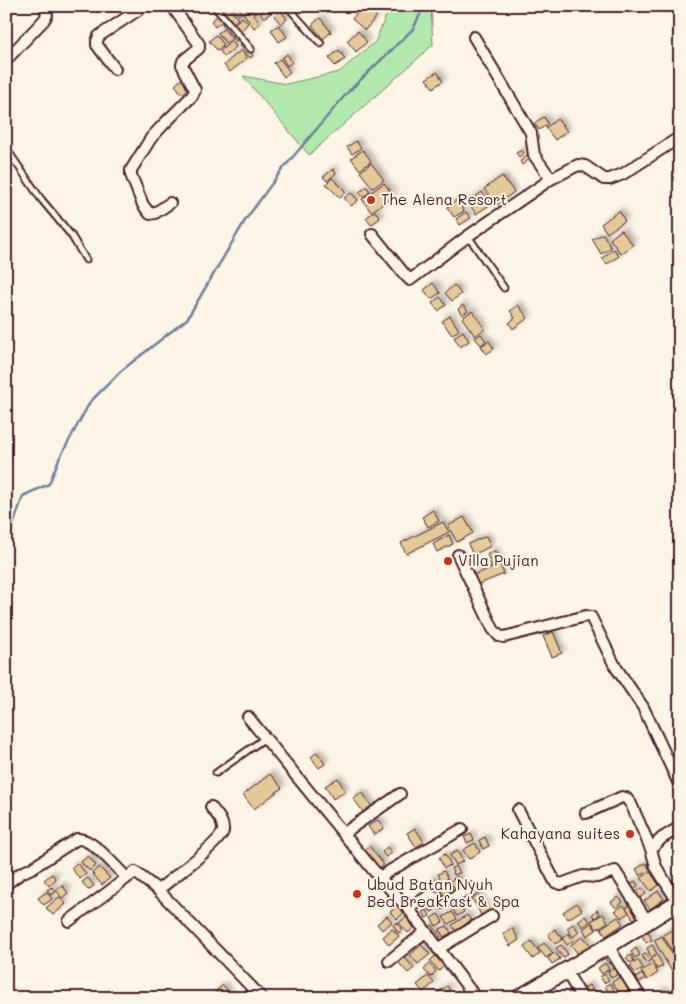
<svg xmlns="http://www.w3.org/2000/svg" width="686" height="1004" font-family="Mali,sans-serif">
  <defs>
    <filter id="shadow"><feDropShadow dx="3.5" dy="-3.5" stdDeviation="2.5" flood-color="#0004"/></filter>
  </defs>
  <rect width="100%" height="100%" fill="#fcf5e5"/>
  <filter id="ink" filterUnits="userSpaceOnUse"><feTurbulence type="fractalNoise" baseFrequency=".02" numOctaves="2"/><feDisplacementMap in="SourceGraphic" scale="10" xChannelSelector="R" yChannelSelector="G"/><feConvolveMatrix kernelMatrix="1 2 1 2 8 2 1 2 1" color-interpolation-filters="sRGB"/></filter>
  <g filter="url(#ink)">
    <path fill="#b1e9ad" stroke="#7e846c" d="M390,6H431L433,45L309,155L243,76L286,84L339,72L375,42Z"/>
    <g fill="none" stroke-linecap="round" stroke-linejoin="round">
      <path stroke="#70819d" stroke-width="2.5" d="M6,546L23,496L49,484L59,459L90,402L121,371L187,319L246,219L281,171L347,93L413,29L424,6"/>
    </g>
    <path fill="#e4c999" stroke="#4a1f2b" filter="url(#shadow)" d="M238,6L242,13L238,15L233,9Z
      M269,6H272L275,10L264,18L260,13Z
      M363,6L377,16L365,30L352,19Z
      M228,7L238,19L232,24L222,12Z
      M250,9L260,24L254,28L243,13Z
      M280,10L287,19L281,24L274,16Z
      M219,15L223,21L215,27L211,21Z
      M242,17L248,23L240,32L233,25Z
      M320,18L331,32L323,39L312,25Z
      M226,21L240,38L236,41L222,24Z
      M279,25L287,37L279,42L271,30Z
      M224,29L232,39L226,43L218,33Z
      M358,31L367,42L356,52L347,41Z
      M216,35L224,45L218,51L209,41Z
      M232,41L236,47L224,57L220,51Z
      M242,42L253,56L250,58L239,44Z
      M241,50L247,58L230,72L224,65Z
      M339,50L345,59L335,66L329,58Z
      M287,54L292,62L287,66L282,58Z
      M280,59L290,72L284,77L274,63Z
      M437,72L443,81L433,88L426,79Z
      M182,79L189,89L182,94L175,85Z
      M544,117L548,124L539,130L534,123Z
      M557,119L567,131L555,140L546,128Z
      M356,141L361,148L352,154L347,147Z
      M363,150L371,161L360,170L351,158Z
      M522,150L524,153L519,157L516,153Z
      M529,155L531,158L522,165L520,161Z
      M371,163L384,180L373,188L360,172Z
      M333,169L336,173L327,181L323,177Z
      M502,176L514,192L497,205L484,189Z
      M332,178L346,192L340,198L326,184Z
      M384,183L394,196L371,212L362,199Z
      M367,187L370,192L363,197L359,192Z
      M482,192L491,204L476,214L468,202Z
      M351,193L358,200L351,206L344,198Z
      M457,200L464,211L454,217L447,207Z
      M375,211L380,218L371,225L366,218Z
      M619,211L625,221L607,233L601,224Z
      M466,212L471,218L460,225L456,219Z
      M621,230L633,245L621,254L610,239Z
      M603,234L611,248L601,254L592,239Z
      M614,249L619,256L607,264L602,258Z
      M433,283L440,293L431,299L424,290Z
      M454,285L461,294L452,301L445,293Z
      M440,297L446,305L438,311L432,303Z
      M463,305L468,311L462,315L458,309Z
      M518,305L528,318L513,329L509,323L515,318L510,311Z
      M472,311L485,329L475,336L462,318Z
      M450,316L459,330L452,335L442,321Z
      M463,331L469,341L460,347L454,337Z
      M481,334L486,341L481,345L475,338Z
      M489,341L494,349L486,354L481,346Z
      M433,510L439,521L428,527L422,517Z
      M464,517L473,533L457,542L448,526Z
      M443,522L449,532L406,554L401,543Z
      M449,535L453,544L437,552L433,544Z
      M486,536L491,546L473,555L468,544Z
      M495,551L504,574L474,586L470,576L492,568L487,554Z
      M553,632L562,653L552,657L543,636Z
      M317,752L325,764L319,768L311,757Z
      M270,774L282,788L254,809L243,795Z
      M338,778L345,792L333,799L325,786Z
      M362,792L372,807L364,813L353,798Z
      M378,820L384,828L374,835L368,826Z
      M415,828L424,842L416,847L407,833Z
      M471,834L474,840L467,843L464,837Z
      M485,837L489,846L483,849L479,840Z
      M475,843L480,852L469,859L463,850Z
      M369,846L384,865L377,870L363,851Z
      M387,847L392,853L386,857L382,852Z
      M457,851L463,861L456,865L450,855Z
      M445,854L451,865L444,868L439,858Z
      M88,856L96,865L90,871L81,862Z
      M77,863L86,874L80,879L71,868Z
      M646,863L650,870L640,876L636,869Z
      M456,866L460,873L454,875L451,868Z
      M99,867L110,878L102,885L92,873Z
      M444,871L448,879L442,882L438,874Z
      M650,872L659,885L651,891L641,878Z
      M52,874L56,879L49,886L44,880Z
      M457,876L462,884L454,888L450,881Z
      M88,878L94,886L88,890L82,882Z
      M433,878L439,886L433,891L427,883Z
      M635,881L638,886L630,892L627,887Z
      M449,883L454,892L444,897L440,888Z
      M62,885L68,893L62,898L56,890Z
      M52,887L56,892L51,895L47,890Z
      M642,888L646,894L637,900L633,894Z
      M658,891L664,899L650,909L644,901Z
      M47,892L52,899L44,905L38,898Z
      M467,894L471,901L463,905L459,898Z
      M478,894L488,912L481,915L472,898Z
      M59,897L66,904L53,915L46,908Z
      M618,897L623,902L616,908L611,902Z
      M429,898L436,909L431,912L424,901Z
      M634,902L642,914L634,920L626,908Z
      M459,903L464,912L457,916L452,908Z
      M577,903L582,910L568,919L563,912Z
      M623,905L629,912L622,918L615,911Z
      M397,906L404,913L397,919L390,912Z
      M427,910L430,916L426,918L423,912Z
      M597,910L600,914L595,918L592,915Z
      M452,912L457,919L448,924L443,917Z
      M438,914L443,922L436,926L431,918Z
      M603,914L608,922L597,929L591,921Z
      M467,915L471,920L456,931L452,925Z
      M387,916L392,922L382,930L377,924Z
      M585,916L590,921L583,927L578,921Z
      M406,917L414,928L408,933L399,923Z
      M618,917L623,924L606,936L601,928Z
      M397,922L402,930L398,933L393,925Z
      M591,923L596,930L587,936L583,929Z
      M573,924L579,932L573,937L567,928Z
      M432,925L441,937L434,942L426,929Z
      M447,926L451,933L443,937L440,929Z
      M677,927L680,932V964L663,935Z
      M512,928L519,940L510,946L503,934Z
      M392,929L399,936L389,945L383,937Z
      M555,929L563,939L555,944L548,934Z
      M647,930L652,940L646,943L641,933Z
      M568,933L573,941L567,945L562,938Z
      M583,936L591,946L579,955L571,945Z
      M662,936L679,966L671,970L654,940Z
      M531,941L540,953L533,959L524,947Z
      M544,943L553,953L546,958L538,948Z
      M421,945L430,954L418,964L410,955Z
      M561,945L568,954L563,958L556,948Z
      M652,945L657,954L651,957L647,948Z
      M636,948L640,955L635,958L631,952Z
      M607,951L613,962L609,964L602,954Z
      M555,952L560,959L552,964L548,958Z
      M646,953L650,961L646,963L642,956Z
      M402,955L414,968L408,973L396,960Z
      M631,955L634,961L630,963L626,958Z
      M657,955L663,966L657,969L651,959Z
      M435,956L444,966L439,971L430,961Z
      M638,960L643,968L635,973L630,966Z
      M605,963L609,969L602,974L598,968Z
      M429,964L436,971L431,977L424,970Z
      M652,964L658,973L647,980L641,971Z
      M614,968L617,975L611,978L608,971Z
      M605,974L609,980L604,983L600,977Z
      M642,974L645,979L634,985L632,980Z
      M428,976L434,983L423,992L417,985Z
      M620,977L630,992L622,997L612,982Z
      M610,983L614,989L609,993L605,986Z
      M223,985L230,994L225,998H222L216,991Z
      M589,985L596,995L592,998H584L579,991Z
      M447,986L450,990L439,997L437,993Z
      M572,989L576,998H571L568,991Z
      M466,990L470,995L464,998L461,994Z
      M665,990L668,996L659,998L657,994Z
      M680,991V998H674L673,996Z
      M215,993L218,998H208Z
      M604,993L607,998H596Z"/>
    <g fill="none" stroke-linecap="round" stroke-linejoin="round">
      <defs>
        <path id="lane" d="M214,6L251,49
          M287,6L321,44
          M6,148L41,199L71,235L86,260
          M468,236L504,288
          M216,773L265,738"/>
        <path id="street" d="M474,37L531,133L534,155L551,179
          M6,60L44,20L47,15L45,6
          M115,69L97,45V41L99,36L138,10
          M170,203L155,213L150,214L143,205L131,175V170L151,138L163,125L192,96L195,90L182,65L183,61L199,48V44L172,6
          M372,234L405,275L410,280L468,236L551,179L578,165L585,166L604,179H610L623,174L680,137
          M458,555L493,629L499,636L504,637L586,616L591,617L615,666L643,707L680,786
          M248,717L379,877L408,908L476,998
          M518,810L555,882L561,884L583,876L597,877L615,871L647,921
          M586,813L622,797L626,798L631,804L651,849
          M344,833L400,794
          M379,877L462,829
          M6,884L21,873L32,868L77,839C92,837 115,867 126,877
          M158,890C169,881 221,842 223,831C224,821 216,814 211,807
          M678,902L656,867L651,849L662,838L680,827
          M408,908L431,895L440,903H443L470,888
          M69,921L135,872L158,890L262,998
          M608,946L641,998
          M438,949L492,916
          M389,961L425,932
          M566,971L582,998"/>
        <path id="secondary" d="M519,998L608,946L680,901"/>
      </defs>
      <use href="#lane" stroke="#4a1f2b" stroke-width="9"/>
      <use href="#street" stroke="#4a1f2b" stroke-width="14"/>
      <use href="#secondary" stroke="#4a1f2b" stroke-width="19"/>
      <use href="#lane" stroke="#fcf5e5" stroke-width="5"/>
      <use href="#street" stroke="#fcf5e5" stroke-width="10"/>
      <use href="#secondary" stroke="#fcf5e5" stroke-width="15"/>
    </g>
  </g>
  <g fill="#c8321e" stroke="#fcf5e5" stroke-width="2">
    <circle cx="371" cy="200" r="5"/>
    <circle cx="448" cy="561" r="5"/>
    <circle cx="630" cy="834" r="5"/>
    <circle cx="357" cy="894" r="5"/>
  </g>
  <g text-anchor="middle" stroke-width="4" stroke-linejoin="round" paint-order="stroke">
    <g font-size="15" fill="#4a1f2b" stroke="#fcf5e5" text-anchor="start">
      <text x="381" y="205">The Alena Resort</text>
      <text x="458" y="566">Villa Pujian</text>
      <text x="620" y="839" text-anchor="end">Kahayana suites</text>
      <text x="367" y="890">Ubud Batan Nyuh<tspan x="367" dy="17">Bed Breakfast &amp; Spa</tspan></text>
    </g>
  </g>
  <rect width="686" height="1004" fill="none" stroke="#fcf5e5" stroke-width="25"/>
  <rect x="12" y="12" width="661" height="979" fill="none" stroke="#4a1f2b" stroke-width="2" filter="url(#ink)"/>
</svg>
